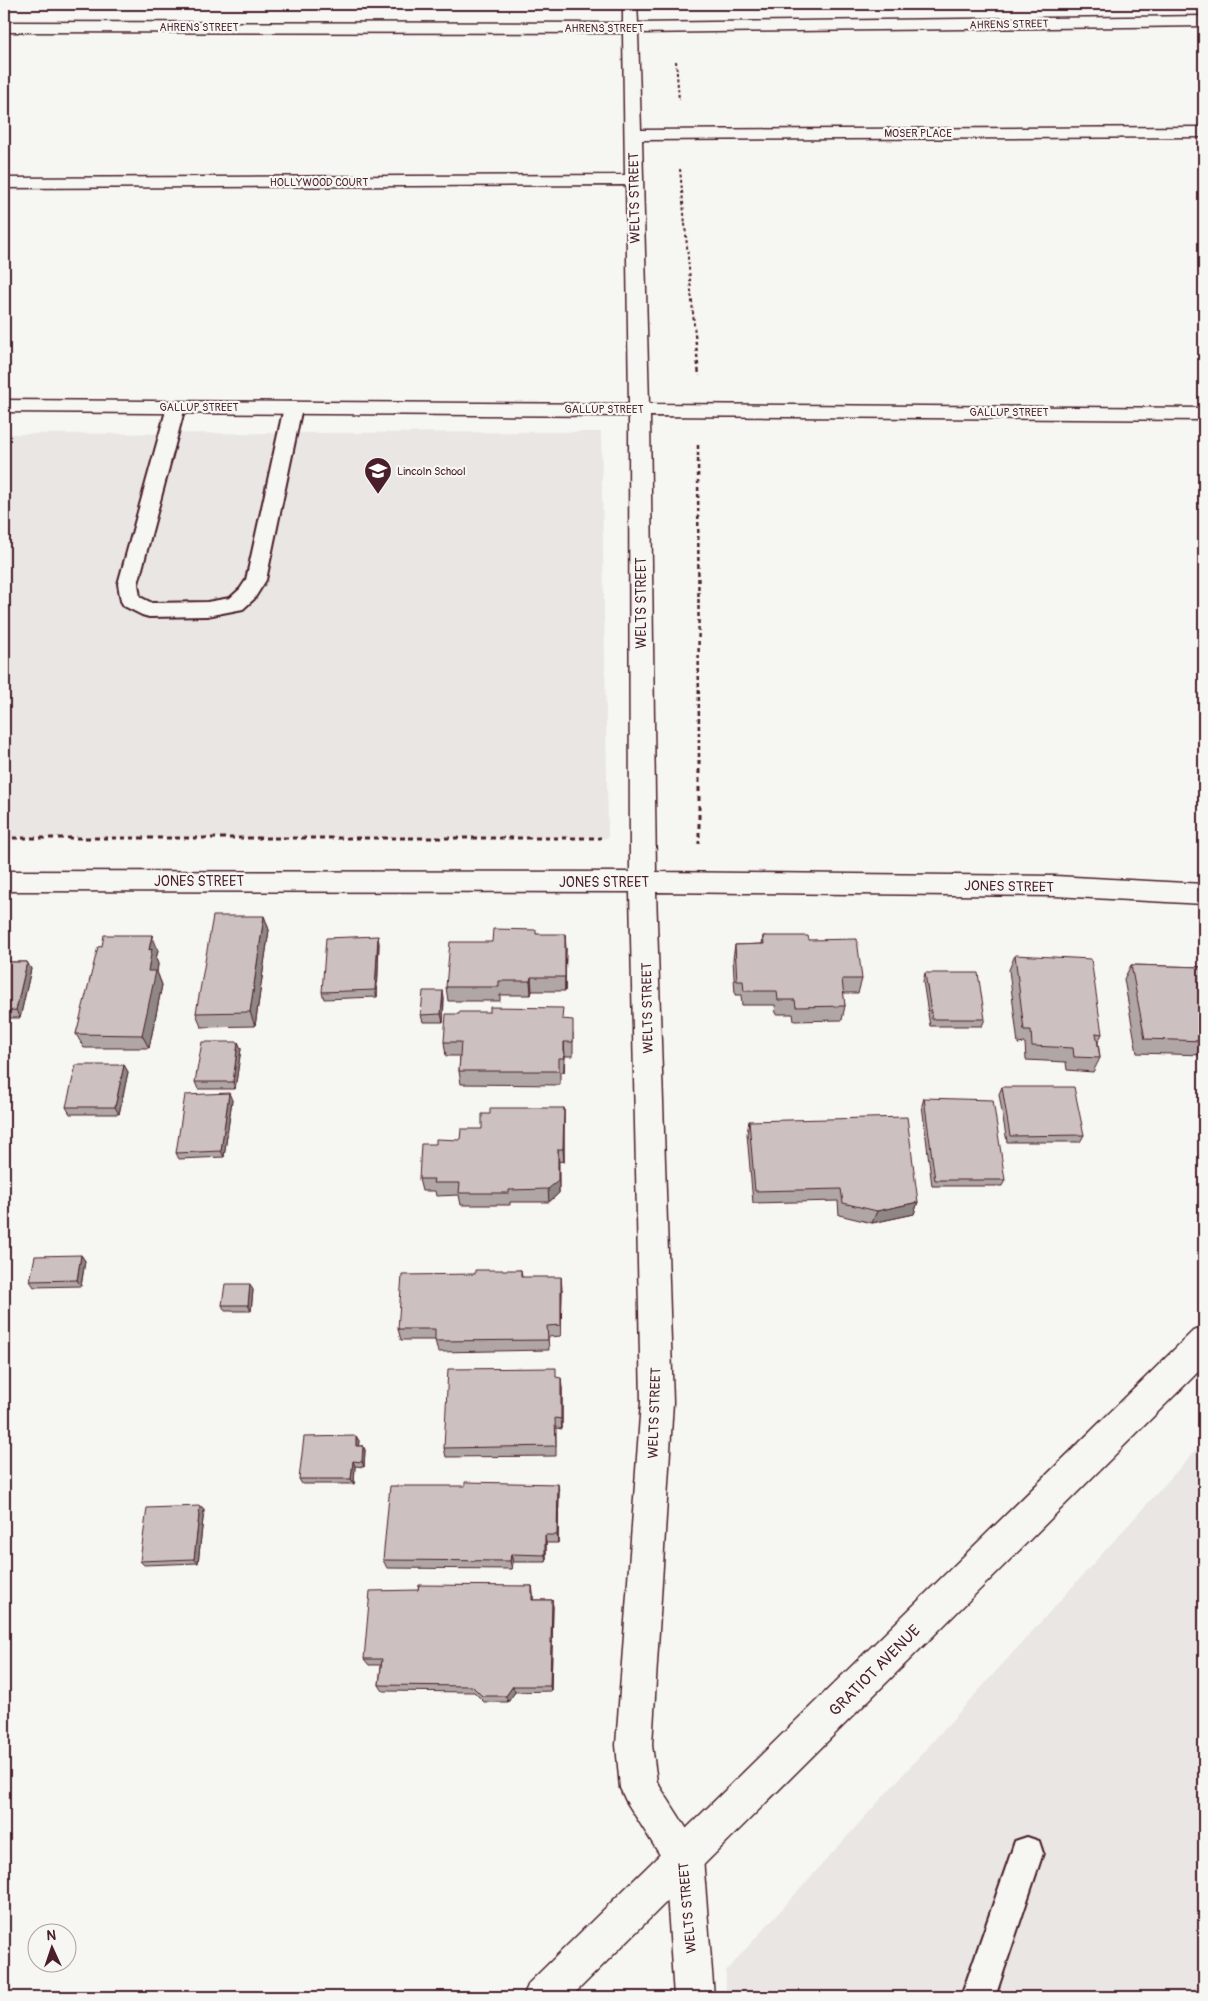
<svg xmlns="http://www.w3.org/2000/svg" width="1208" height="2001" font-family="Pangolin,sans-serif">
  <rect width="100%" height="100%" fill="#f6f6f2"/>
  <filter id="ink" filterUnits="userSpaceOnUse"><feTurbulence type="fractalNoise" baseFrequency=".02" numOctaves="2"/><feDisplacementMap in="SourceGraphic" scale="10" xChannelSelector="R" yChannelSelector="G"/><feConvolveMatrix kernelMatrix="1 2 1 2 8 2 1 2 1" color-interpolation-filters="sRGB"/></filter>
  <g filter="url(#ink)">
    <path fill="#e9e6e3" d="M601,432L608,838H4V434Z
      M1204,1441V1997H726V1971Z"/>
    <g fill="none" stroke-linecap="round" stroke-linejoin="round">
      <defs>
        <path id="service" d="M176,402L182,403L185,407L138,584L140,597L152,603L207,602L230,598L240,589L246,580L284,407L287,403L293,402L299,403L302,407L266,580L254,599L243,609L207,616L149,617L142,615L124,606L121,601L118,584L167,407L170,403Z
          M1027,1837L1039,1841L1043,1853L995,1997H961L1011,1853L1015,1841Z"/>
        <path id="minor" d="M623,4H637L638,23L1204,16V26L638,33L641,130L1204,127V137L642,140L649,404L1204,408V420L650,416L656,872L1055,876L1204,884V904L1055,896L656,892L673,1402L652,1745L657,1782L697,1845L703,1858L714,1997H674L665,1863L626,1801L620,1788L616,1745L641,1402L630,892L4,891V871L630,872L629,416L4,412V400L629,404L626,185L4,188V178L625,175L623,33L4,32V22L623,23Z"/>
        <path id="primary" d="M1204,1327V1365L1195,1375L571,1997H523L529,1983L1193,1331Z"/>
      </defs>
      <use href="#service" stroke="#4a1f2b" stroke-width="4"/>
      <use href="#minor" stroke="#4a1f2b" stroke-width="3"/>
      <use href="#primary" stroke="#4a1f2b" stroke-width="3"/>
      <path stroke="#4a1f2b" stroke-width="2" stroke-dasharray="3 2.5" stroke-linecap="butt" d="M676,61L679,100
        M680,169L695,335"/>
      <path stroke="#4a1f2b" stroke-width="2.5" stroke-dasharray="4 3" stroke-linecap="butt" d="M695,334L699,376
        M698,445L699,762"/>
      <path stroke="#4a1f2b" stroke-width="3" stroke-dasharray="5 4" stroke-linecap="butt" d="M699,760V844
        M4,838H601"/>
      <use href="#service" fill="#f6f6f2" fill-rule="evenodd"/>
      <use href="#minor" fill="#f6f6f2" fill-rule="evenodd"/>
      <use href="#primary" fill="#f6f6f2" fill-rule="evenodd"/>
    </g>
    <path fill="#afa6a5" stroke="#4a1f2b" d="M264,916L269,930L255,1026L201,1027L196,1013Z
      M537,934L566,948L565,991H532L531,995H500V1001H448L446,987L492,942Z
      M763,936L809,940L862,979L858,993H843L845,1006L842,1020L794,1021L793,1014H776L775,1005H742L741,995H735L733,959L735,945L762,944Z
      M379,943L377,997L324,999L322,992Z
      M102,946L158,950L156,959L158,964L157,972L162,985L149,1048H84L76,1034Z
      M1015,955L1102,1034L1098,1042L1100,1058L1093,1072L1067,1070L1066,1062L1026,1060L1025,1043L1018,1044L1009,970Z
      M4,962H27L31,969L20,1018H4Z
      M1131,965L1204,967V1055L1137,1053L1124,979Z
      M925,973L985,1019L982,1026H930L923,981Z
      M444,998L443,1022H423L421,1015Z
      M563,1019L573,1033V1056H565L564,1072H560V1085L461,1084L459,1071L460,1056H446L444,1042Z
      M238,1042L241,1049L235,1089H198L195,1082Z
      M124,1065L128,1072L119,1114H70L66,1107Z
      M1002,1087L1084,1135L1080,1142H1007L999,1094Z
      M924,1098L1005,1180L1002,1186H932L922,1105Z
      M232,1100L224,1157L179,1159L176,1153Z
      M564,1108V1162L559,1161V1193L549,1202H510V1205H461L459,1195L436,1196L435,1191H422L419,1179L436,1144L460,1140L482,1129Z
      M749,1121L918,1202L914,1214L872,1223L839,1215L838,1201L753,1203L747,1134Z
      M81,1255L85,1261L81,1286L34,1287L30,1281Z
      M521,1270L522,1277L562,1289L561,1336L548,1337L549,1350L438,1352L435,1340H401L398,1329L475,1274Z
      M253,1290L251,1311H225L222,1305Z
      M557,1377L562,1388V1429L556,1428V1456L446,1457L444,1448Z
      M356,1436L359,1441L358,1446H363L365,1450L364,1467L355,1466L354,1484H302L299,1479Z
      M559,1492L558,1543H546V1562H513L512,1569L387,1568L383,1560Z
      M200,1506L204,1510L198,1563L144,1565L140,1561Z
      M532,1586L533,1594V1600H552L553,1607L551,1691L515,1692L508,1702H484L474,1692L383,1691L379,1685L381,1665H369L364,1659L418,1590Z"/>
    <path fill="#8f8786" stroke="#4a1f2b" d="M264,916L269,930L255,1026L250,1012Z
      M565,934L566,948L565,991Z
      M152,935L158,950L156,959L158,964L157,972L162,985L149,1048L142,1035L149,950Z
      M378,936L379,943L377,997L375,990Z
      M27,962L31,969L20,1018L16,1010Z
      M531,977L532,991L531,995L530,981Z
      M443,991L444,998L443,1022L441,1014Z
      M238,1042L241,1049L235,1089L233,1082Z
      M564,1042L565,1056L564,1072Z
      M124,1065L128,1072L119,1114L115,1107Z
      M229,1093L232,1100L224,1157L221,1151Z
      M564,1108V1162L563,1149Z
      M558,1149L559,1193L549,1202L548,1189Z
      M918,1202L914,1214L872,1223L877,1211Z
      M81,1255L85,1261L81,1286L77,1280Z
      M561,1277L562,1289L561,1336Z
      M250,1284L253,1290L251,1311L248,1305Z
      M561,1378L562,1388V1429L561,1419Z
      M356,1436L359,1441L358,1451L356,1446Z
      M363,1446L365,1450L364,1467L362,1462Z
      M353,1461L355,1466L354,1484L351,1479Z
      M558,1484L559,1492L558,1543L557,1535Z
      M200,1506L204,1510L198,1563L194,1559Z
      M545,1535L546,1543V1562L545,1555Z
      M511,1554L513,1562L512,1569L510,1561Z
      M532,1586L533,1594V1607L532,1600Z
      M552,1600L553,1607L551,1691L550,1686Z
      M513,1686L515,1692L508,1702L506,1696Z"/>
    <path fill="#ccc1c0" stroke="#4a1f2b" d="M213,916H264L250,1012L196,1013Z
      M493,929L536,930V934H565V977H531L530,981H499V987H446L450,942H492Z
      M104,935H152L149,950L152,949L148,971H156L142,1035L76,1034L98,947L102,946Z
      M378,936L375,990L322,992L326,938Z
      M763,936H808L809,940L857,939L862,979H842L845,1006L796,1007L795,1000H778L777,991H744L743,981H737L735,945L764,944Z
      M1015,955L1091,959L1102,1034L1096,1033L1100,1058L1074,1057L1073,1048L1032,1046L1031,1030H1024Z
      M4,962H27L16,1010L4,1011Z
      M1131,965L1204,967V1041L1145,1039Z
      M925,973H978L985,1019H932Z
      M423,991H443L441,1014L421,1015Z
      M490,1007L563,1008L562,1019L573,1020V1042H564V1058H559V1071H459L461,1042H444L446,1014H459V1012H490Z
      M202,1042H238L233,1082H195Z
      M76,1065H124L115,1107H66Z
      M1002,1087H1074L1084,1135L1010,1136Z
      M229,1093L221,1151L176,1153L185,1095Z
      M924,1098L993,1100L1005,1180H935Z
      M490,1108H564L563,1149H558V1181L548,1189L509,1190V1193H459L460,1183H433L434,1179H419L421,1144H436V1139L460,1140L461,1129H482V1114H490Z
      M907,1117L918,1202L877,1211L843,1203L841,1189L755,1191L749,1121Z
      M81,1255L77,1280L30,1281L35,1256Z
      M475,1270H521V1277H561V1325L547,1326L548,1340L435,1341V1329H398L402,1275L475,1274Z
      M225,1284H250L248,1305H222Z
      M556,1368V1377L561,1378V1419L555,1418L556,1446L444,1448L448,1369Z
      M356,1436V1446H363L362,1462L353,1461L351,1479H299L304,1437Z
      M465,1482L558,1484L557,1535H545V1555L511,1554L510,1561L383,1560L390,1486H465Z
      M200,1506L194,1559L140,1561L147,1508Z
      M419,1585L532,1586V1600H552L550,1686H513L506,1696H482L472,1686L379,1685L382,1659H364L370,1591L418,1590Z"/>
  </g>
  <defs>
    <symbol id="school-pin" viewBox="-11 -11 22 30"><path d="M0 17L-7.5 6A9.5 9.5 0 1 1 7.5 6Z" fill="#4a1f2b" stroke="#f6f6f2"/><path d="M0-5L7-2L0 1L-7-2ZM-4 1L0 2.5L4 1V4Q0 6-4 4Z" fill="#fff"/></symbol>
  </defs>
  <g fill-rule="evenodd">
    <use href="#school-pin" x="362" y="455" width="32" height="43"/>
  </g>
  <g text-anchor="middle" stroke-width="4.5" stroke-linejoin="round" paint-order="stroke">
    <g font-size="11" fill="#4a1f2b" stroke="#f6f6f2">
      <text transform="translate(1009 24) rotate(-1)" y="4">AHRENS STREET</text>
      <text x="199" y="31">AHRENS STREET</text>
      <text x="604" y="32">AHRENS STREET</text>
      <text x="918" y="137">MOSER PLACE</text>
      <text x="319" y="186">HOLLYWOOD COURT</text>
      <text x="199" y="411">GALLUP STREET</text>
      <text x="604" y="413">GALLUP STREET</text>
      <text x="1009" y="416">GALLUP STREET</text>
    </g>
    <g font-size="11" fill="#4a1f2b" stroke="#f6f6f2" text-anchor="start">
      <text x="397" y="475">Lincoln School</text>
    </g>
    <g font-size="14" fill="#4a1f2b" stroke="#f6f6f2">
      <text transform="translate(634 198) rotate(-91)" y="5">WELTS STREET</text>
      <text transform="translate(641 603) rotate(-90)" y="5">WELTS STREET</text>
      <text x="199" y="886">JONES STREET</text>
      <text x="604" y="887">JONES STREET</text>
      <text transform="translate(1009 886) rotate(1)" y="5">JONES STREET</text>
      <text transform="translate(647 1008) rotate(-91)" y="5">WELTS STREET</text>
      <text transform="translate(654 1413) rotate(-88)" y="5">WELTS STREET</text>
      <text transform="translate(687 1908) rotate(-95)" y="5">WELTS STREET</text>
    </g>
    <g font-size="16" fill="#4a1f2b" stroke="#f6f6f2">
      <text transform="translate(874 1670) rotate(-45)" y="6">GRATIOT AVENUE</text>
    </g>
  </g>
  <rect width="1208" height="2001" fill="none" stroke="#f6f6f2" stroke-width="20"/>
  <rect x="10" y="10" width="1188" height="1981" fill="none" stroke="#4a1f2b" stroke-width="2" filter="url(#ink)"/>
  <g transform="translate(52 1948) rotate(357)"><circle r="24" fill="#f6f6f2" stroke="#b1a0a2"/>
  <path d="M0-4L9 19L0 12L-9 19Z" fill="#4a1f2b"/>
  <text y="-8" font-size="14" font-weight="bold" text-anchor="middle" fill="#4a1f2b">N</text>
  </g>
</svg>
